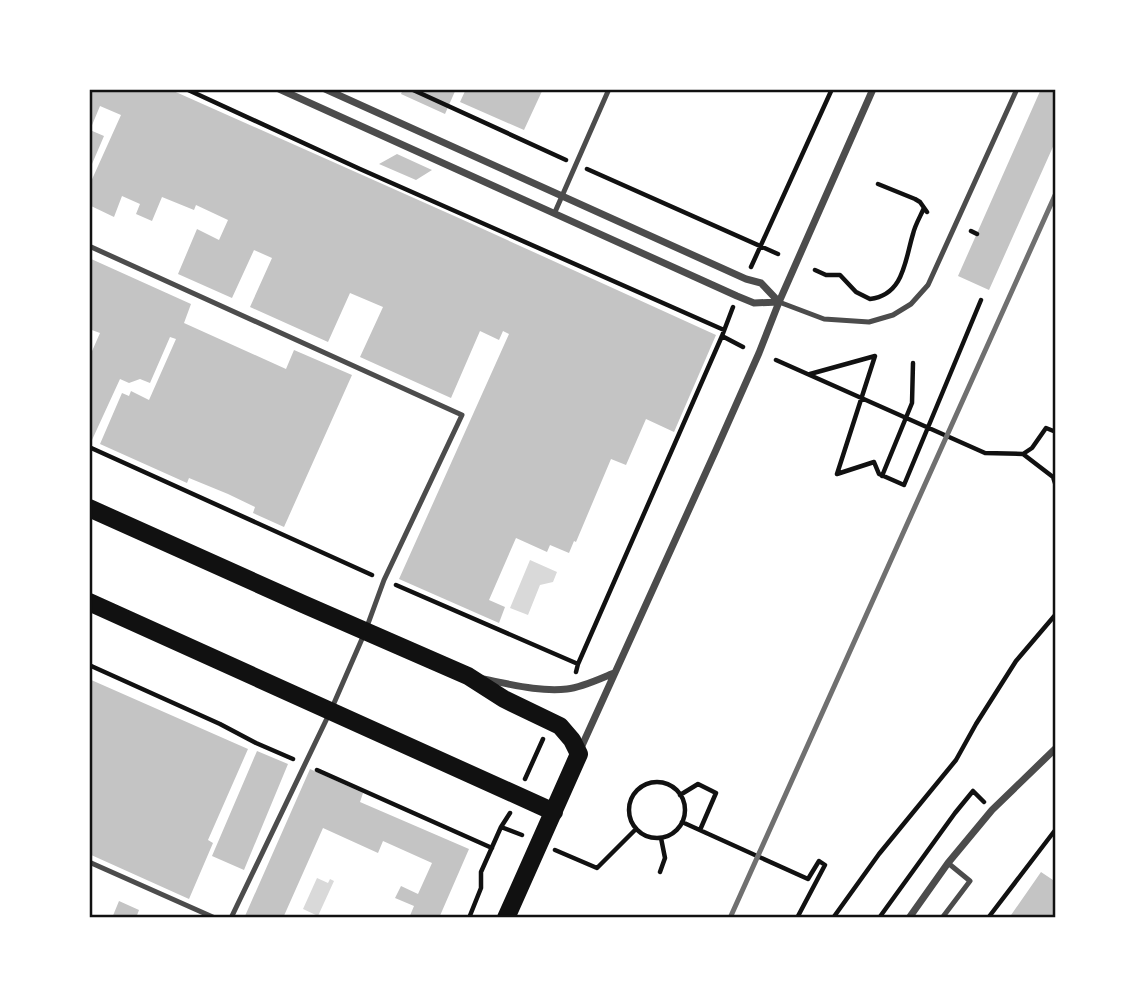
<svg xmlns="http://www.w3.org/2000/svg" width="1145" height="1007" font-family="'Libre Baskerville',serif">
  <rect width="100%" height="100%" fill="#fff"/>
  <path fill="#d9d9d9" d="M530,560L557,572L553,582L540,585L528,615L510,608Z
    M317,878L328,883L330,879L334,881L318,916L303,909Z"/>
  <path fill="#c4c4c4" d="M89,89H169L461,219L716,335L674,432L646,419L626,465L611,459L576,542L574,541L569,553L550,545L547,552L516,538L489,600L505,607L499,623L399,579L509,334L503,331L499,340L480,331L451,398L360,357L383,307L350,293L328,342L250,307L272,258L254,250L232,298L178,274L197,229L219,240L228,220L196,205L194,210L162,197L152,221L136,214L140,204L122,196L114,217L89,205V186L121,115L100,106L90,130L104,136L89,171Z
    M403,89H456L445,114L401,94Z
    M466,89H543L524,130L460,102Z
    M1041,89H1056V140L989,290L958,276Z
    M397,154L432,170L416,180L379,164Z
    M89,258L191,304L184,323L286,369L294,350L352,375L284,527L253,513L255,507L228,494L189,478L187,483L100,444L122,393L129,396L131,391L149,400L176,339L170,337L150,383L140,379L129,383L120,379L92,440L89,439V358L100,333L89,329Z
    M89,679L248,749L208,840L213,843L189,899L89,854Z
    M257,751L288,764L244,870L212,856Z
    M310,769L363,793L360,802L469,849L439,918H409L414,906L395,898L401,886L418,894L432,863L383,841L378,853L323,828L283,918H250L245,916Z
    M1041,872L1056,882V918H1009Z
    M119,901L139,910L136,918H112Z"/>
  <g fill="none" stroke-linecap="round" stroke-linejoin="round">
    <path stroke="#111" stroke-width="4.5" d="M186,89L360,169L724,330
      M411,89L566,160
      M587,169L778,254
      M878,184L915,199L920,202L927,212
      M971,231L977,234
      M751,267L832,89
      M815,270L826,275H840L856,292L870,299C904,295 905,260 913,234C915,225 920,217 924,208
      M722,336L743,347
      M776,360L985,453L1023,454L1032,448L1046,428L1056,432
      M810,374L875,356L837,474L874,462L879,474L904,485L981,300
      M89,447L372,575
      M1023,454L1053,477L1056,486
      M882,476L912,403L913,363
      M396,585L578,664
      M89,665L220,724L256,743L293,759
      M576,672L578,664L722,336L733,307
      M317,770L492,848
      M525,779L543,739
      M629 810a28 28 0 1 1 56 0a28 28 0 1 1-56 0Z
      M680,795L698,784L716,793L700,830
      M682,822L808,879L819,861L825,865L797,918
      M501,827L522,835
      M555,850L597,868L636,829
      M660,872L665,858L661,838
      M469,918L481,888V872L501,827L510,813
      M833,918L879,854L956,760L976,724L1016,661L1056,614
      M879,918L955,813L973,791L984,802
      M988,918L1056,829"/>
    <path stroke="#4c4c4c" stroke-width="5" d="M555,212L609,89
      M89,246L462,415L384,580L365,632L331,710L231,918
      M779,302L824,319L869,322L893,315L911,304L928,285L1017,89
      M89,862L215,918
      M942,918L970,881L948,863"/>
    <path stroke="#4c4c4c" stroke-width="7" d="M279,89L737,296L754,303L779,302
      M325,89L746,279L761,283L779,302
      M483,679C510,684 539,692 567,689C583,687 599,679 614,673
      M580,750L716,450L759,353L779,302L873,89
      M909,918L948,863L992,810L1056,748"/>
    <path stroke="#111" stroke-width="18" d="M89,508L303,604L468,676L504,699L560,726L572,740L579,754L506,918
      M89,602L554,812"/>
    <path stroke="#707070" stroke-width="5" d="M730,918L1056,193"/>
  </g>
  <rect width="1145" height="1007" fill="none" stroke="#ffffff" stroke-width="182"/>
  <rect x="91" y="91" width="963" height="825" fill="none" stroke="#111" stroke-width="2.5"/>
</svg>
